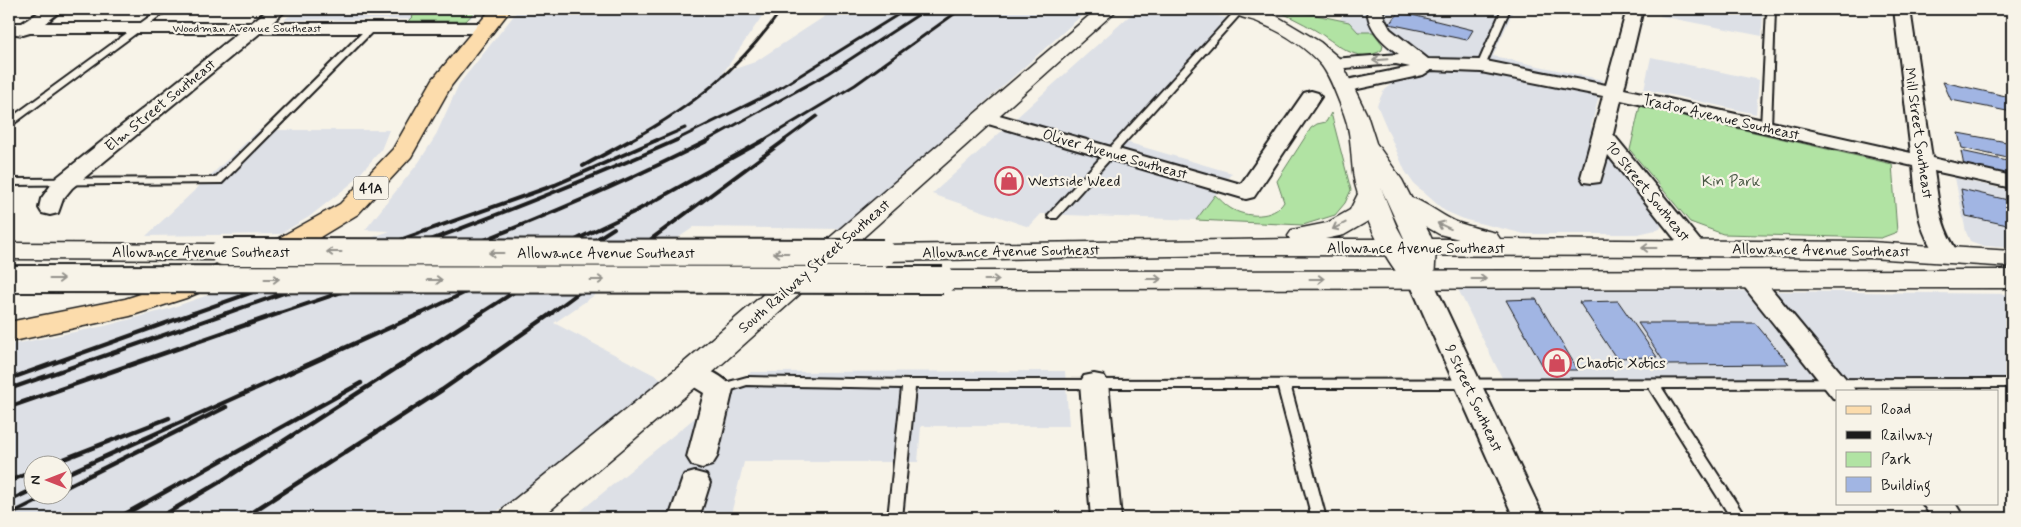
<svg xmlns="http://www.w3.org/2000/svg" width="2021" height="527" font-family="Mynerve,sans-serif">
  <rect width="100%" height="100%" fill="#f7f3e8"/>
  <filter id="ink" filterUnits="userSpaceOnUse"><feTurbulence type="fractalNoise" baseFrequency=".02" numOctaves="2"/><feDisplacementMap in="SourceGraphic" scale="10" xChannelSelector="R" yChannelSelector="G"/><feConvolveMatrix kernelMatrix="1 2 1 2 8 2 1 2 1" color-interpolation-filters="sRGB"/></filter>
  <g filter="url(#ink)">
    <path fill="#dde0e6" fill-rule="evenodd" d="M297,9H479L470,19L284,20Z
      M519,9H767L723,73L755,62L836,9H1089L843,229L694,227L554,323L664,380L489,518H9V345L105,326L168,309L390,231L365,230L419,162L435,137L459,84ZM32,464H62V494H32Z
      M1137,9H1187L1236,20L1126,142L1232,173L1196,220L1041,214L1029,227L932,194Z
      M1348,9H1514L1493,56L1603,80L1591,127L1663,223L1660,229L1638,234H1525L1466,220L1445,211L1414,184L1405,171L1377,105L1383,92L1392,83L1412,77L1373,32H1358L1349,22L1339,20Z
      M1661,9H1763L1762,36L1660,16Z
      M1651,57L1759,80L1756,114L1644,89Z
      M259,130H389L381,150L352,183L309,217L280,234L146,236Z
      M1955,178L2012,191V248L1984,246L1970,241L1966,232Z
      M1457,287L2012,294V384H1505Z
      M1065,371L1069,426H921L918,462H744L730,518H572L751,372Z"/>
    <path fill="#b1e3a3" stroke="#668060" d="M420,9H477L466,21H408Z
      M1273,9H1287L1349,22L1358,32H1373L1383,45L1382,50C1357,66 1335,42 1315,30C1301,22 1287,15 1273,9Z
      M1640,106L1892,164L1897,232L1881,238L1723,234L1690,222L1630,150Z
      M1331,113L1351,190L1345,203L1335,215L1303,225L1196,220L1215,195C1220,199 1225,205 1230,208C1246,218 1274,219 1284,202L1277,181L1311,128L1317,124L1326,122Z"/>
    <path fill="#a1b5e3" stroke="#1c1c1c" d="M1400,12L1473,30L1467,40L1389,24Z
      M1943,82L2010,97L2012,112L1951,100Z
      M1958,133L2012,143V159L1962,148Z
      M1961,151L2012,162V176L1964,166Z
      M1961,189L2012,201V226L1966,216Z
      M1536,299L1578,370H1545L1506,300Z
      M1618,301L1657,357L1616,358L1579,302Z
      M1638,323H1755L1789,364L1666,365Z"/>
    <g fill="none" stroke-linecap="round" stroke-linejoin="round">
      <defs>
        <path id="service" d="M160,9H169L12,125L9,126V119Z
          M1237,9H1245L1057,218H1049L1048,216L1049,214Z
          M1502,9H1510L1485,66L1481,69L1478,68L1477,66Z
          M1767,9H1775L1771,127L1766,130L1761,127Z
          M369,26L376,28L222,183L9,185V179L215,178Z
          M747,377L909,380L2012,379V387L1662,388L1746,518H1731L1649,388H1291L1326,518H1312L1278,388H915L902,518H888L902,388L747,385L719,394L714,392L713,389L714,386Z"/>
        <path id="minor" d="M44,9H63L46,23H251L269,9H287L272,23H485L491,24L494,28L491,32L485,33H260L72,188L63,199L58,213L50,215L42,213L39,208L41,199L56,178L238,33H30L23,35L9,33V23H22Z
          M1367,9H1383L1384,18L1390,29L1428,59L1481,60L1606,85L1627,9H1643L1624,89L1911,153L1894,9H1910L1932,158L2012,176V188L1934,171C1939,204 1939,225 1959,254L1955,259L1947,261L1939,259C1916,228 1917,203 1913,166L1621,100L1613,134L1706,248L1702,253L1694,255L1686,253L1608,155L1600,182L1592,183L1584,182L1581,177L1603,96L1481,72L1431,70L1423,75L1344,92L1337,90L1335,86L1337,82L1410,67L1396,64L1332,69L1326,68L1323,64L1326,60L1332,59L1399,54C1383,43 1368,29 1367,9Z
          M1311,91L1318,93L1321,97L1254,197L1246,199L978,121L975,117L978,113H992L1241,184L1304,93Z
          M1420,271L1429,274L1432,279L1544,518H1514L1408,279L1411,274Z
          M1750,271L1759,274L1856,391H1837V399L1833,398L1738,279L1741,274Z
          M692,364C706,368 725,376 733,389L717,457L712,465L702,468L692,465L687,457L704,393L683,380L679,373L683,366Z
          M1094,374L1104,376L1108,383L1121,518H1091L1080,383L1084,376Z
          M695,472L706,475L710,483L699,518H669L684,475Z
          M1922,503H1955L1964,518H1932Z"/>
        <path id="tertiary" d="M1097,9H1118L703,381L541,518H499L504,508L681,365Z
          M1229,9H1258L1273,14L1320,42L1340,59L1367,115L1376,143L1402,180L1430,235L1436,249L1434,279L1430,285C1423,287 1418,289 1412,286C1389,275 1361,208 1355,184C1350,161 1353,137 1344,114C1338,99 1331,78 1322,66C1306,47 1282,32 1260,23C1250,18 1235,18 1229,9ZM1381,188L1408,247L1396,225Z"/>
        <path id="secondary" d="M1370,185L1379,188L1383,193L1370,220L1344,235L1325,239H1459L1439,234L1392,207L1388,202L1392,197C1416,191 1437,215 1459,223C1471,227 1484,230 1496,233L1500,239L1870,242L2012,251V267L1870,258L1694,256L1232,255L883,261L873,259L869,253L873,247L883,245L1290,239L1288,236L1292,230L1327,223L1350,210L1361,188Z
          M9,243L223,244L233,246L237,252L233,258L223,260L9,259Z
          M2012,270V288L943,289L933,286L929,280L933,274L943,271Z"/>
        <path id="primary" d="M491,9H511L451,86L411,157L358,214L297,251L186,298L130,316L9,342V322L125,299L166,286L277,239L340,204L393,149L433,79Z"/>
      </defs>
      <use href="#service" stroke="#1c1c1c" stroke-width="4"/>
      <use href="#minor" stroke="#1c1c1c" stroke-width="4"/>
      <use href="#tertiary" stroke="#1c1c1c" stroke-width="3"/>
      <use href="#secondary" stroke="#1c1c1c" stroke-width="3"/>
      <use href="#primary" stroke="#1c1c1c" stroke-width="3"/>
      <use href="#service" fill="#f7f3e8" fill-rule="evenodd"/>
      <use href="#minor" fill="#f7f3e8" fill-rule="evenodd"/>
      <use href="#tertiary" fill="#f7f3e8" fill-rule="evenodd"/>
      <use href="#secondary" fill="#f7f3e8" fill-rule="evenodd"/>
      <use href="#primary" fill="#fcdcac" fill-rule="evenodd"/>
      <path stroke="#1c1c1c" stroke-width="3" d="M629,141C693,106 740,69 782,9
        M655,141L685,128
        M674,141L775,91L907,9
        M706,141L829,73L927,9
        M762,141L855,85L961,9
        M783,141L817,116"/>
      <path stroke="#1c1c1c" stroke-width="4" d="M583,166L631,140
        M191,314L555,185L657,140
        M224,314C376,261 529,206 677,140
        M277,314C425,265 569,211 709,140
        M420,314L636,211L764,140
        M480,314L614,228
        M550,314L785,140"/>
      <path stroke="#1c1c1c" stroke-width="4.5" d="M9,379L194,313
        M9,389L227,313
        M9,407L280,313
        M51,464L169,418
        M62,476L422,313
        M9,481L32,472
        M62,489L226,407
        M9,501L32,490
        M9,515L51,494
        M118,518L361,383
        M159,518L223,480L482,313
        M243,518L442,390L552,313"/>
      <defs>
        <path id="secondary-bridge" d="M223,252L883,253
          M9,279L943,280"/>
      </defs>
      <use href="#secondary-bridge" stroke="#1c1c1c" stroke-width="30" stroke-linecap="butt"/>
      <use href="#secondary-bridge" stroke="#f7f3e8" stroke-width="26"/>
    </g>
    <defs><path id="oneway-shaft" d="M-6 0H5M1.5-3L5.5 0L1.5 3" fill="none" stroke-width="1.6" stroke-linecap="round" stroke-linejoin="round" transform="scale(1.25)"/></defs>
    <g stroke="#94928c">
      <use href="#oneway-shaft" transform="translate(1380 60) rotate(175)"/>
      <use href="#oneway-shaft" transform="translate(1339 226) rotate(153)"/>
      <use href="#oneway-shaft" transform="translate(1444 226) rotate(-156)"/>
      <use href="#oneway-shaft" transform="translate(1649 248) rotate(180)"/>
      <use href="#oneway-shaft" transform="translate(334 252) rotate(-180)"/>
      <use href="#oneway-shaft" transform="translate(496 253) rotate(-180)"/>
      <use href="#oneway-shaft" transform="translate(781 253) rotate(-180)"/>
      <use href="#oneway-shaft" transform="translate(57 279)"/>
      <use href="#oneway-shaft" transform="translate(272 279)"/>
      <use href="#oneway-shaft" transform="translate(1154 279)"/>
      <use href="#oneway-shaft" transform="translate(1317 279)"/>
      <use href="#oneway-shaft" transform="translate(1479 279)"/>
      <use href="#oneway-shaft" transform="translate(435 280)"/>
      <use href="#oneway-shaft" transform="translate(597 280)"/>
      <use href="#oneway-shaft" transform="translate(992 280)"/>
    </g>
  </g>
  <defs>
    <symbol id="shop-ring" viewBox="-11 -11 22 22"><circle r="9.5" fill="#f7f3e8" stroke="#d1495b" stroke-width="1.5"/><path d="M-5-2.5h2.3a2.7 3.5 0 0 1 5.4 0H5L5.5 6h-11ZM-1.5-2.5h3a1.5 2.3 0 0 0-3 0Z" fill="#d1495b"/></symbol>
  </defs>
  <g fill-rule="evenodd">
    <use href="#shop-ring" x="993" y="165" width="32" height="32"/>
    <use href="#shop-ring" x="1541" y="347" width="32" height="32"/>
  </g>
  <g text-anchor="middle" stroke-width="4.5" stroke-linejoin="round" paint-order="stroke">
    <g font-size="12" fill="#1c1c1c" stroke="#f7f3e8">
      <text x="247" y="32">Woodman Avenue Southeast</text>
    </g>
    <rect fill="#f7f3e8" stroke="#5e5c59" stroke-width="1" x="353.5" y="176.5" width="35" height="23" rx="4"/>
    <g font-size="14" font-weight="bold" fill="#1c1c1c">
      <text x="371" y="193">41A</text>
    </g>
    <g font-size="15" fill="#1c1c1c" stroke="#f7f3e8">
      <text transform="translate(160 105) rotate(-39)" y="5">Elm Street Southeast</text>
      <text transform="translate(1721 117) rotate(13)" y="5">Tractor Avenue Southeast</text>
      <text transform="translate(1919 133) rotate(82)" y="5">Mill Street Southeast</text>
      <text transform="translate(1115 154) rotate(16)" y="5">Oliver Avenue Southeast</text>
      <text transform="translate(1648 191) rotate(51)" y="5">10 Street Southeast</text>
      <text x="1416" y="253">Allowance Avenue Southeast</text>
      <text transform="translate(1821 250) rotate(1)" y="5">Allowance Avenue Southeast</text>
      <text transform="translate(1011 251) rotate(-1)" y="5">Allowance Avenue Southeast</text>
      <text x="201" y="257">Allowance Avenue Southeast</text>
      <text x="606" y="258">Allowance Avenue Southeast</text>
      <text transform="translate(814 266) rotate(-41)" y="5">South Railway Street Southeast</text>
      <text transform="translate(1474 398) rotate(65)" y="5">9 Street Southeast</text>
    </g>
    <g font-size="15" fill="#1c1c1c" stroke="#f7f3e8" text-anchor="start">
      <text x="1028" y="186">Westside Weed</text>
      <text x="1576" y="368">Chaotic Xotics</text>
    </g>
    <g font-size="15" fill="#495844" stroke="#f7f3e8">
      <text x="1731" y="186">Kin Park</text>
    </g>
  </g>
  <rect width="2021" height="527" fill="none" stroke="#f7f3e8" stroke-width="30"/>
  <rect x="15" y="15" width="1991" height="497" fill="none" stroke="#1c1c1c" stroke-width="2" filter="url(#ink)"/>
  <rect x="1836" y="390" width="162" height="115" fill="#f7f3e8" stroke="#9f9d96"/>
  <rect x="1846" y="406" width="25" height="8" fill="#fcdcac" stroke="#9f9d96"/>
  <text x="1881" y="414" font-size="15" fill="#1c1c1c">Road</text>
  <rect x="1846" y="431" width="25" height="8" fill="#1c1c1c" stroke="#9f9d96"/>
  <text x="1881" y="440" font-size="15" fill="#1c1c1c">Railway</text>
  <rect x="1846" y="452" width="25" height="15" fill="#b1e3a3" stroke="#9f9d96"/>
  <text x="1881" y="464" font-size="15" fill="#1c1c1c">Park</text>
  <rect x="1846" y="477" width="25" height="15" fill="#a1b5e3" stroke="#9f9d96"/>
  <text x="1881" y="490" font-size="15" fill="#1c1c1c">Building</text>
  <g transform="translate(48 480) rotate(270)"><circle r="24" fill="#f7f3e8" stroke="#9f9d96"/>
  <path d="M0-4L9 19L0 12L-9 19Z" fill="#d1495b"/>
  <text y="-8" font-size="14" font-weight="bold" text-anchor="middle" fill="#1c1c1c">N</text>
  </g>
</svg>
